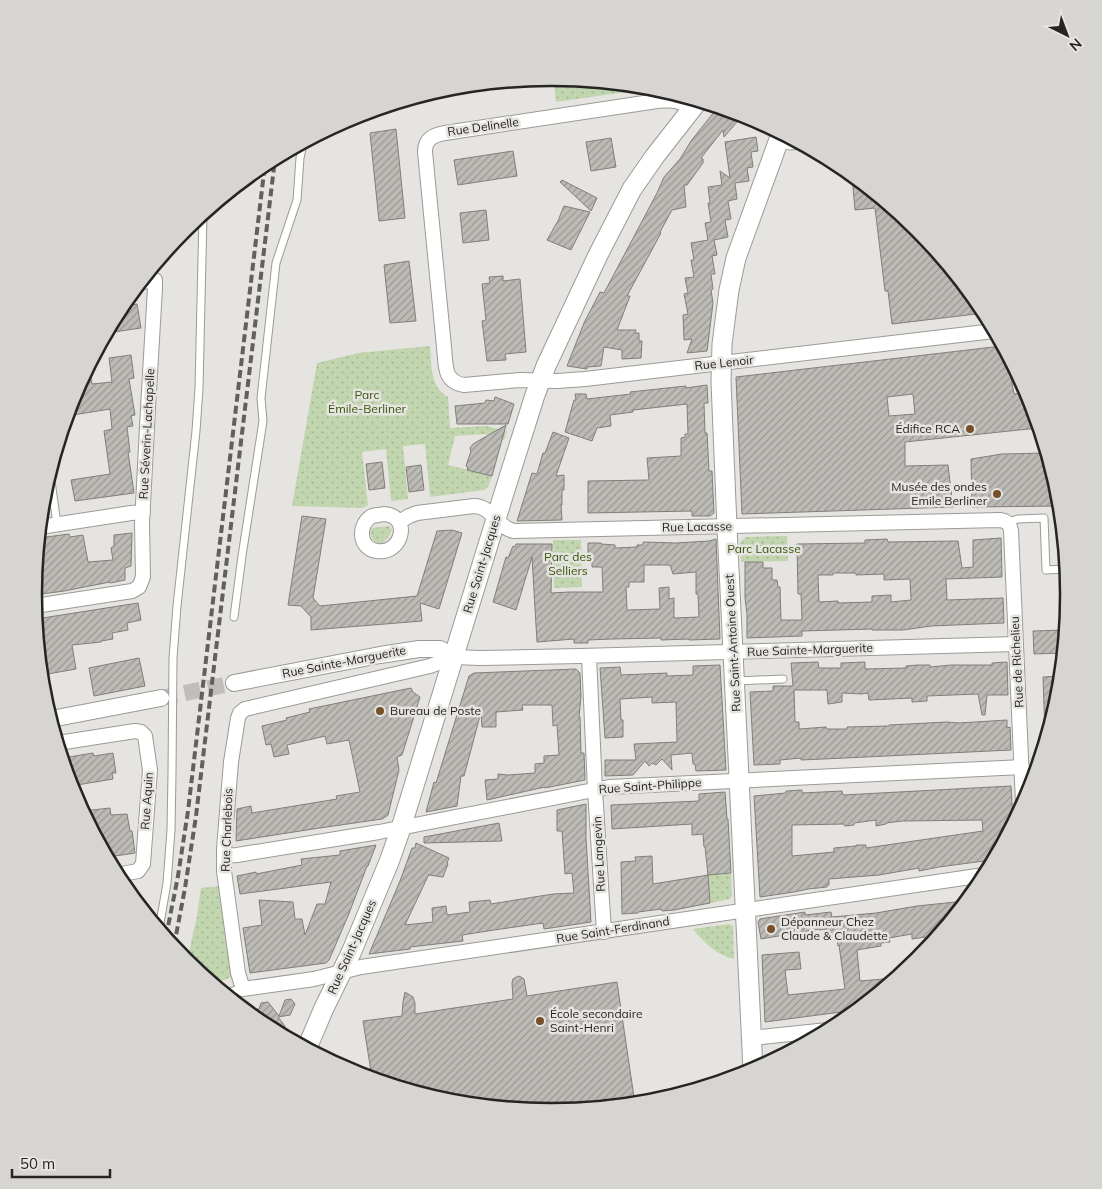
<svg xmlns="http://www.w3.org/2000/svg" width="1102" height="1189" font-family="Mulish,sans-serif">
  <defs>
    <pattern id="grass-dots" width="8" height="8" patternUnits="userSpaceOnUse" patternTransform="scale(1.25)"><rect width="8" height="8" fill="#c1d5ae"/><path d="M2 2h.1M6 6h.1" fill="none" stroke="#a6b795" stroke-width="1.8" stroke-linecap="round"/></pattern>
    <pattern id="building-hatch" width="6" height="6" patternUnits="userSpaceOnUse" patternTransform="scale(1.25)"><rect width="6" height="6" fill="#bdbbb6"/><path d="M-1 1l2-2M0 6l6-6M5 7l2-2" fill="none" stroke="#999894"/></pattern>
  </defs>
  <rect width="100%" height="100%" fill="#e6e4e0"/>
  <path fill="url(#grass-dots)" d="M553,77L652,87L654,88L556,102Z
    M430,346C432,365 429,386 448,397L450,428L486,426L507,431L504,440L484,434L455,436L448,465L492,476L488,487L484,490L430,497L425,444L403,446L408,499L391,501L386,449L362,452L368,505L362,508L292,506L317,363L358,353Z
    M389,526L392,529C388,543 374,551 370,532L372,528Z
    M787,536L788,561L741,562L740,543L746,537Z
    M553,540H581L582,587L554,588Z
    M731,873L732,896L730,899L710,903L708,875Z
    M220,886L233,976L215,984L187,961L197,916L201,888Z
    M729,924L733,926L734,959C717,955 704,943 693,929Z"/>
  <path fill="url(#building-hatch)" stroke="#807f7a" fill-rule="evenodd" d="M718,107L743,115L724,137L723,130L701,158L703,159V163L687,185H684L686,207L672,210L660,232L661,233L627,296H630L617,330H636L635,333H639V341H642L641,358L622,359V350L604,347L601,366L587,367V369L567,366L584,323L600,292L604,293L657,193L664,177L680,159L691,141Z
    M396,129L405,218L379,221L370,133Z
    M756,137L758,151L751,152L753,167L747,168L749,181L735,183L737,199L728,201L731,219L725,220L728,237L714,240L717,255L712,256L715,274H711L713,289L711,290L713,303L707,351L687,353L692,339L684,340L683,315L688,314L684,294L688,293L685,278L694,277L691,260H694L691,243L708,240L705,223L711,222L708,203H710L708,187L722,185L720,171L730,178L725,142Z
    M611,138L616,167L591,171L586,142Z
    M513,151L517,176L458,185L454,160Z
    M852,176L917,229L981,307L984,313L892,324L888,291H885L875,208L855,210Z
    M562,180L597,198L591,211L560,182Z
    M564,206L590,212L571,250L547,240L559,219V218Z
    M486,210L489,240L463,243L460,213Z
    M409,261L416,321L390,323L384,265Z
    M503,276V281L520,279L526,352L505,354L506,360L487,361L482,321L486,320L482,284L490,283L489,277Z
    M137,304L141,328L107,333L121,307Z
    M1002,346L1007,356L1014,394L1027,392L1038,428L905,442V466L948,465L953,507L742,514L736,377ZM913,394L915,414L889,416L887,397Z
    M131,355L134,378L129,379L135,415L131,416L133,426L127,427L130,452H128L134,493L75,501L71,480L110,474L104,431L112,429L110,409L67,416L73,396L89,366L92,384L112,382L109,358Z
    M707,385L708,403H704L705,433H707L709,471H712L714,513L710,516H692V511L588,513V481L649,480L647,458L681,456V438L685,437V434H688L687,404L633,410V412L610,415L611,426L597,428L592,441L565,432L574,400H576L575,394H586L587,399L631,394L630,392L686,386V388Z
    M495,397L514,404L508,424H457L455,406L485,403L486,400L494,401Z
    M506,425L492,476L467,470L468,467L466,466L471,451L470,448L473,444Z
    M553,432L569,438L556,476L564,475V490H562V505H561L562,520L517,521L532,473L537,474L543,453H545Z
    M1046,453L1047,468H1051L1058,494L1060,506L972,507L971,459L1002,454Z
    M382,462L385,488L369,490L366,464Z
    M421,465L424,490L409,492L406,467Z
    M302,516L326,519L313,598L320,606L417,596L437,531L452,530L462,533L439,609L420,603L422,621L311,630V617L301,606L288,605Z
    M132,533L131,566L125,568V580L110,583V582L64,591L34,595L39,538L69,534L70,537L83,535L88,562L113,560L111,548L114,546V535Z
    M1001,538L1002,577L946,579L947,600L1003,598L1004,623L931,626L903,630H872V629L802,631V636L747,638V614L745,598V562H763V568H772V580H777L778,587H780L781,620H802L801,594H798L797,544L865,543V540L887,539L888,542L958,541L962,568L973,567V540ZM833,573H856V575L884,574V580L910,579L911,600L891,602V595L872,596V602L838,603V601L819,602L818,575H833Z
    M716,539L720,639L689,640V639L661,640V638L612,639L588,640V643H574V639L537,642L532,557L516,610L493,602L506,557L508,558L513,546L515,547L516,544H552L551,593L569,592H603L602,567H592V561H588V543H601V544L615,545V548L637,547V545H643V542L676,543L709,541ZM644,565H670L673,574L696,572V594H698L699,617L674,618V598L669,599V587L659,588L660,609L627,610L626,587H629V582H644Z
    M138,603L141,620L127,623L128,630L112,633L113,639L101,641V642L72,645L76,669L42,675L36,619Z
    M1065,630L1062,653L1034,654L1033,631Z
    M139,658L145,686L94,696L89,668Z
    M818,662L819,668H841V663L865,662V669L906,668V666L918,665H930V667L951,665H992V663L1007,662L1008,695H987L985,715H982L978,694L927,696V701L912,702V698L869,700L868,693L861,694L842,693V702L828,704L827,690H794L795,722H799V729L826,727L827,729H847V727L889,726V725L947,722L959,723L1007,720V728L1010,727L1011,750L845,758L801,760V758L780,760V764L754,765L750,692L773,691V686H793L791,663Z
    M720,665L726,770L696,771L695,764H693L692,753L671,755L672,770L662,759L656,765L652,763L649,766L645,761L633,775L605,776V760H636L634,744L677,742L676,702L652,703V697L620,699L621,720H623V737L605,738L600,668L620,667L621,675L667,673V676L693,675V666Z
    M576,669L580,673L581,697L579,717H580L581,753H584L585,780L545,788V787L487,800L485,780L498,779V774L508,775L535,773V764L544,763V756L559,755L557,725L553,726L552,705H522L523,710L496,712V727H482L481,712L464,776H461L457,806L426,812L434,782L436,783L469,676L474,673Z
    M1060,676L1058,696L1047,734H1045L1043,677Z
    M411,688L413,692L420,697L402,755L397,757L399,770L388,815L382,819L313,829L236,841L237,809L251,806L252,813L337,799L336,796L360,792L349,740L327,744L325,736L287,745L289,754L274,757L271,744L266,745L262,726L287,720L286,718L310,712L309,709Z
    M93,753L94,756L113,753L116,773H112L113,779L71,786L63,758Z
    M1011,786L1013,822L989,868L985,866L984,861L939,867L919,871V868L879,875L829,879V885H827V887L808,889L794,892L760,897L754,796L786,793V791L802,790V793L842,791L843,795ZM876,820V826L886,824V823L902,821L982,820L983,831L866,848V845H856V846L834,848V852L792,856V825L844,824L845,826L854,825V823Z
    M725,792L727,819H728L731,873L708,875L705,847H704L703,834L692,835V824L612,829L611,805L699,801V794Z
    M586,804V838L591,922L544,929L543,923L494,930L462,935L463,941L410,947V949L369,954L400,881L412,848H415L416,843L449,858L447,863L448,864L443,877L429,875V874L405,925L433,922L432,908L446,906L447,915L470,912L469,902L490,900L491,904L553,894L574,893L572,873L565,874L562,831H557V810Z
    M110,808L111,815L127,814L130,831H132L135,853L108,857L83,811Z
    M499,823L502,841L424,843V837Z
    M376,845L368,866H367L348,916L329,960L326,963L250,973L243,928L262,925L259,900L293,902L295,919H302L305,935L317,904H325L331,882L240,894L237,876L256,872V874L287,868L302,865L301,859L340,855V851Z
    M652,856L653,884L708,875L710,903L674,910L662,911L661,909L638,912V913L622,914L621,862L636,861L635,857Z
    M965,901L927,948L925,937L912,939V934L889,938L890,942L881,943V946L857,950L860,981L895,978L850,1015L841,1016V1012L765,1022L762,955L799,952L801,969L785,970L788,995L845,989L839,945L838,946L837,939H833V936L826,937V929L819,930V929L761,939L758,922L760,919L805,912V915L831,912L832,917L876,913L917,906Z
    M518,976L521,977L524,979L527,996L617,982L635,1104L551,1112L450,1102L372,1078L363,1021L402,1016L403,1002L405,992L413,997L415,1003V1014L513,999L512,983L513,979Z
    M291,999L295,1004L290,1015L278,1017L285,1026L282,1034L263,1024L246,1010L259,1009L261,1003L268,1002L279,1016L285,1000Z"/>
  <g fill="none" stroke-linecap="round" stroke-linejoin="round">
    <path stroke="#c0beba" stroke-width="16" stroke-dasharray="16 8" stroke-linecap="butt" d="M161,698L234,683"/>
    <defs>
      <path id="service" d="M778,143L790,146L802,145
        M50,474L57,524
        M1008,522L1018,519L1044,518L1046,570L1066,569
        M234,617L242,556L263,421L261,398L276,263L297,200L300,158L303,144
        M736,681L783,679
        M159,929L167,883L171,830L172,774L173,658L177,606L196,431L199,388L203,214
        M227,994L233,991L243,989"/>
      <path id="minor" d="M692,110C680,99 672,100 657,101L445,133C433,135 425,139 425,152L444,347C446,364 443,382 464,385L520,380L557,381L585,379L994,331
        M384,514C412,516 402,555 377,551C359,549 357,525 372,516C376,515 380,515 384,514Z
        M399,522L409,516L417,513L474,506C492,506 497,528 514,531L1000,520C1007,521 1010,524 1011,531L1023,803
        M40,527L131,513L143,512
        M35,606L132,591L139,587L143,577L142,524L148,408L155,288V280L142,282
        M589,656L595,790L604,932
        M58,743L135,731L141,732L145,736L150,770L143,864L138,871L117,875
        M224,856L237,855L379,832L609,787L1022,767
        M984,875L361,967L314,979L243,989L238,973L224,871V849L231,762L238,718L240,713L245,709L430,666L454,657L479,658L580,656L1016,644
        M751,1038L828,1030"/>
      <path id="tertiary" d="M234,683L380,655L419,649H440L454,657
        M51,719L161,698"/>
      <path id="secondary" d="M307,1048L324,1008L351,953L389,862L401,828L504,493L535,395L546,366L598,255L632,189L655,156L698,101
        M753,1070L727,527L721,382L722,344L729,290L736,258L781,134"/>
    </defs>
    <use href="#service" stroke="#9c9a96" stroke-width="9"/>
    <use href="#minor" stroke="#9c9a96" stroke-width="16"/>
    <use href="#tertiary" stroke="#9c9a96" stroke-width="18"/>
    <use href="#secondary" stroke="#9c9a96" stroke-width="21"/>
    <use href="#service" stroke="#fff" stroke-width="7"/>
    <use href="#minor" stroke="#fff" stroke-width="14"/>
    <use href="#tertiary" stroke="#fff" stroke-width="16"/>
    <use href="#secondary" stroke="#fff" stroke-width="19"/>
    <path stroke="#62605e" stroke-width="4" stroke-dasharray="8 4" stroke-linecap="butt" d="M166,937L178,876L188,811L265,164
      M174,946L185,888L196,816L275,159"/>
  </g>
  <g fill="#75502b" stroke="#e6e4e0" stroke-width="2">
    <circle cx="970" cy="429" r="5"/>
    <circle cx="997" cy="494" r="5"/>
    <circle cx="380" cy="711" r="5"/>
    <circle cx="771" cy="929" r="5"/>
    <circle cx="540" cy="1021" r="5"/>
  </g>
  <g text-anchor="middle" stroke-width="5" stroke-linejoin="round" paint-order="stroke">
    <g font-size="12" fill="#262523" stroke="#e6e4e0">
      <text transform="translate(483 127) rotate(-8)" y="4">Rue Delinelle</text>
      <text transform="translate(724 363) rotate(-6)" y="4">Rue Lenoir</text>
      <text transform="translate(147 434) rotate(-87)" y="4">Rue Séverin-Lachapelle</text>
      <text transform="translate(697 527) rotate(-1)" y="4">Rue Lacasse</text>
      <text transform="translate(482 564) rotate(-73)" y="4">Rue Saint-Jacques</text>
      <text transform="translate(733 643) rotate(-93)" y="4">Rue Saint-Antoine Ouest</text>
      <text transform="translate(810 650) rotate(-2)" y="4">Rue Sainte-Marguerite</text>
      <text transform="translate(344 662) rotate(-11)" y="4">Rue Sainte-Marguerite</text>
      <text transform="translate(1017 662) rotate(-93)" y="4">Rue de Richelieu</text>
      <text transform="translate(650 786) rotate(-4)" y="4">Rue Saint-Philippe</text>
      <text transform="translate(147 801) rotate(-86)" y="4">Rue Aquin</text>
      <text transform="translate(227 830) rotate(-88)" y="4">Rue Charlebois</text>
      <text transform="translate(599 854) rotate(-93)" y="4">Rue Langevin</text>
      <text transform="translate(613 930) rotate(-9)" y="4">Rue Saint-Ferdinand</text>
      <text transform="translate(352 947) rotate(-66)" y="4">Rue Saint-Jacques</text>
    </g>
    <g font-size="12" fill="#385509" stroke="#e6e4e0">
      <text x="367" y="399">Parc<tspan x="367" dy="14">Émile-Berliner</tspan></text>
      <text x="764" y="553">Parc Lacasse</text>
      <text x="568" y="561">Parc des<tspan x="568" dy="14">Selliers</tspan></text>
    </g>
    <g font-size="12" fill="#262523" stroke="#e6e4e0" text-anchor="start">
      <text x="960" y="433" text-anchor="end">Édifice RCA</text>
      <text x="987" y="491" text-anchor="end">Musée des ondes<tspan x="987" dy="14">Emile Berliner</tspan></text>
      <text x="390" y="715">Bureau de Poste</text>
      <text x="781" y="926">Dépanneur Chez<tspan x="781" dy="14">Claude &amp; Claudette</tspan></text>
      <text x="550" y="1018">École secondaire<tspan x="550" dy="14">Saint-Henri</tspan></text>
    </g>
  </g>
  <path d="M0 0H1102V1189H0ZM550 86H552A508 508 0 0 1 1060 594V595A508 508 0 0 1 552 1103H550A508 508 0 0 1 42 595V594A508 508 0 0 1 550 86Z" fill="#d7d5d1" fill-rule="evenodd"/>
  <path fill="none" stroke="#262523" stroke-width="2.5" d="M550 86H552A508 508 0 0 1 1060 594V595A508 508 0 0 1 552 1103H550A508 508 0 0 1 42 595V594A508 508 0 0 1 550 86Z"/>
  <g transform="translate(1067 35) rotate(138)" stroke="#e6e4e0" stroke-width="4" paint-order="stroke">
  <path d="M0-4L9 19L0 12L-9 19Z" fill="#262523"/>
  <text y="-8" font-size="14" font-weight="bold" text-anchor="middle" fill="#262523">N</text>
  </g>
  <path d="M12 1169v8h98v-8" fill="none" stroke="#262523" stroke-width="2.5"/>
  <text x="20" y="1169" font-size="15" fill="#262523" stroke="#e6e4e0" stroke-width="4" paint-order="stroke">50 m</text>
</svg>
